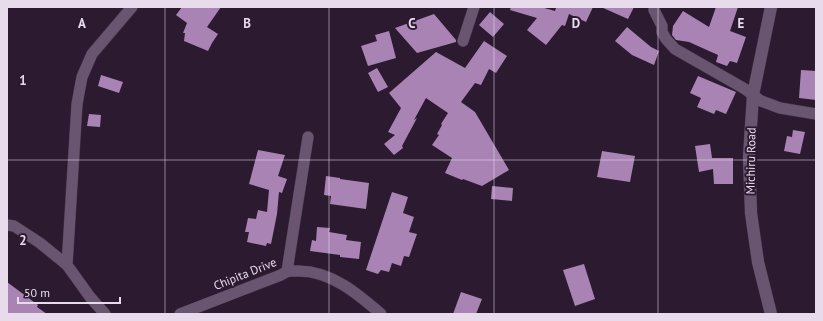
<svg xmlns="http://www.w3.org/2000/svg" width="823" height="321" font-family="'PT Sans',sans-serif">
  <rect width="100%" height="100%" fill="#2b1a30"/>
  <path fill="#a983b4" d="M182,7H221L207,27L218,34L212,43L208,51L184,41L185,33H183L187,23L176,15Z
    M511,7H541L555,11L556,8L554,7H593L586,22L569,14L565,26L562,25L546,45L527,30L537,18L510,10Z
    M601,7H634L628,19Z
    M716,7H738L730,31L746,37L737,63L730,61L727,66L716,62L718,55L689,42L676,40L672,35L673,26L683,11L709,27Z
    M490,12L504,24L493,37L479,25Z
    M434,14L456,40V42L417,53L395,28Z
    M627,27L651,47L659,51L654,65L632,55L615,41Z
    M389,31L396,58L368,66L361,46L377,41L375,35Z
    M484,41L507,56L496,73L489,69L481,85L475,83L461,102L475,112L509,170L482,186L463,179L462,180L445,173L452,158L432,145L439,135L437,134L442,125L441,124L448,113L426,98L414,120L417,118L402,146L403,148L394,155L384,144L395,135L388,132L401,108L389,93L436,52L465,68Z
    M377,68L388,87L378,92L368,73Z
    M801,70L816,71V100L799,98Z
    M101,75L123,82L119,93L98,86Z
    M698,76L736,92L726,114L716,110L714,114L697,107L701,98L690,93Z
    M89,114L101,115L100,127L87,126Z
    M793,130L805,132L800,154L784,151L787,136L792,137Z
    M710,144L712,158H733V184H714L713,169L699,172L695,146Z
    M258,150L285,155L278,176L287,179L282,193L279,192L277,214L271,244L267,243L266,246L247,242L249,232H245L248,218L256,219L258,210L267,212L269,190L249,184Z
    M602,151L635,156L630,182L597,177Z
    M326,176L340,178V179L369,183L366,209L330,204L331,196L324,195Z
    M492,186L513,188L512,201L491,199Z
    M392,192L408,197L403,213L414,217L409,232L417,234L409,257L404,256L401,266L392,263L389,272L381,270L378,274L366,270Z
    M317,227L330,228L329,232L347,235L346,240L361,242L359,259L340,257V255L310,251L312,240L316,241Z
    M584,264L595,299L575,306L563,270Z
    M7,282L38,305L37,307L47,314H7Z
    M461,292L482,299L476,314H453Z"/>
  <g fill="none" stroke-linecap="round" stroke-linejoin="round">
    <defs>
      <path id="street" d="M654,7V10L662,26V32L666,39L675,49L745,89L761,101L780,108L816,114
        M463,41L474,7
        M7,225L14,226L40,243L67,265L90,297L105,314
        M67,265L77,104L82,77L92,54L132,7
        M287,271L308,137
        M180,314L281,275C288,270 290,271 299,271C331,271 358,294 381,314"/>
      <path id="secondary" d="M771,7L753,95L749,157L751,213L758,262L771,314"/>
    </defs>
    <use href="#street" stroke="#423447" stroke-width="12"/>
    <use href="#secondary" stroke="#423447" stroke-width="13"/>
    <use href="#street" stroke="#6a5570" stroke-width="11"/>
    <use href="#secondary" stroke="#6a5570" stroke-width="12"/>
  </g>
  <path fill="none" stroke="#e8dcec" stroke-width="1" stroke-opacity="0.55" d="M165,7V314M329,7V314M494,7V314M658,7V314M7,160H816"/>
  <g text-anchor="middle" stroke-width="4" stroke-linejoin="round" paint-order="stroke">
    <g font-size="12" fill="#e8dcec" stroke="#2b1a30">
      <text transform="translate(751 161) rotate(-89)" y="4">Michiru Road</text>
      <text transform="translate(245 274) rotate(-22)" y="4">Chipita Drive</text>
    </g>
  </g>
  <g font-size="13" text-anchor="middle" font-weight="bold" fill="#e8dcec" stroke="#2b1a30" stroke-width="4" stroke-linejoin="round" paint-order="stroke">
    <text x="82" y="28">A</text>
    <text x="247" y="28">B</text>
    <text x="412" y="28">C</text>
    <text x="576" y="28">D</text>
    <text x="741" y="28">E</text>
    <text x="23" y="85">1</text>
    <text x="23" y="245">2</text>
  </g>
  <rect width="823" height="321" fill="none" stroke="#e8dcec" stroke-width="16"/>
  <path d="M18 297v6h102v-6" fill="none" stroke="#e8dcec" stroke-width="2"/>
  <text x="24" y="297" font-size="12" fill="#e8dcec" stroke="#2b1a30" stroke-width="3" paint-order="stroke">50 m</text>
</svg>
